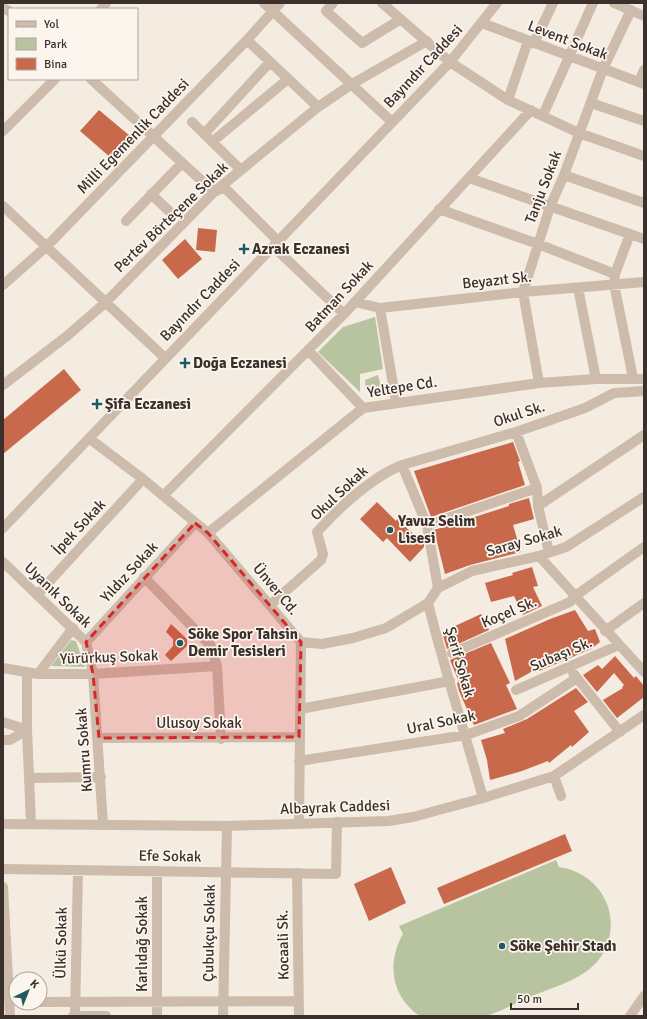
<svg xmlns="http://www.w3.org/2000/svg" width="647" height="1019" font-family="Signika,sans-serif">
  <rect width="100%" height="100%" fill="#f4ebe1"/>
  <path fill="#b8c4a0" d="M375,317L383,369L360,374V392L318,352L343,327Z
    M378,375L381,386L366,390L365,380Z
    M71,640L76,641L85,667L51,666Z
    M556,860L559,867C580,870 599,883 607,904C611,915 612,927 609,939C600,975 562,984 532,996C517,1002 501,1012 485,1016C477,1018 429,1018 421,1016C417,1015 412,1010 409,1007C390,987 389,958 403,934L399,926Z"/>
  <path fill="#c8694b" d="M99,110L130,136L111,158L80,131Z
    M198,228L217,230L215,252L196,250Z
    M185,239L202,259L178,279L162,260Z
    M64,369L81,390L3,454V420Z
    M513,442L520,461L518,462L525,485L431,517L414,471Z
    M529,498L534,519L513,525L521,552L470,565L445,574L434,530L509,506V504Z
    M377,502L396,521L397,519L424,544V547L410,562L387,538L383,542L360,519Z
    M532,567L538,586L533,587L542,606L523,615L514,596L491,602L485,583L513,575L512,573Z
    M575,610L588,631L595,629L600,642L591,649L539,671L538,668L515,681L505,639L550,619Z
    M481,614L489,630L447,649L442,632Z
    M171,624L187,639V646L171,661L165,655L173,646V639L166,632Z
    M491,643L510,683L506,685L517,709L474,725L459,691L457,683L459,682L450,660Z
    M615,656L634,678L636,676L644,686V697L617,718L603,700L623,688L622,687L624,685L614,673L597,692L583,675L598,665L602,669Z
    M576,688L588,702L574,711L589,732L572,747L571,745L549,763L548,761L522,771L490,780L487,760L481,740L505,733L503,729L527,719Z
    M565,834L572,851L444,904L437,888Z
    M391,867L406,903L369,921L354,884Z"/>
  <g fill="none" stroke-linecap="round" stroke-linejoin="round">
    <path stroke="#cdbbac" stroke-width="10" d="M264,3L392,122
      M333,3L326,11L362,43L401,19
      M382,3L450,62L508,100L579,133L644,156
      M614,3L644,16
      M3,8L9,11
      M101,9L106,3
      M482,23L644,84
      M247,40L318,107
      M91,79L214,192L224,187L278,241L277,250L344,314
      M639,82L644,70
      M508,100L527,44L534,43L553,3
      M591,103L644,121
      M543,115L593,3
      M192,122L241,170
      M3,131L55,79
      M204,134L270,62
      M212,142L288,79
      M564,175L644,203
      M469,178L644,239
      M151,194L170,212
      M3,206L165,358
      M439,209L538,244L615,274
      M126,221L182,163
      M630,234L615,274L614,284L633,378
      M3,285L47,246L247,40L280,3
      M578,288L596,379
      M355,302L380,308L523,292L644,282
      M380,308L396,402
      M308,350L363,408
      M539,383L523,292L550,207L564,175L603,69L631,10
      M3,385L67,336L106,302L214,192L241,170L318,107L352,84L427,41
      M516,432L537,488L538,506L549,552
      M90,439L143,479L208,533L301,642L299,823
      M402,465L427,525L438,588
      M163,496L344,314L531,110
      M538,506L644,435
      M427,525L537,488
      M3,528L450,62L497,3
      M208,533L363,408L539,383L596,379H644
      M539,556L644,672
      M3,562L86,642L93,674L103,824
      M144,577L211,646L217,666L221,739
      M37,595L143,479
      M428,603C444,668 465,733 483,798
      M270,605L321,560L323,554L317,532C341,506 370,478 402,465L516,432L585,408L614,393L644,391
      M605,631L644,603
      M86,642L195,523
      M301,642L322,644L353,638L386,628L428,603L438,588L472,571L539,556L566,547L644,497
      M452,653L570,602L575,596L644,547
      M3,668L38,674H93L217,666
      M27,672V730L31,824
      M573,673L620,732
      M38,674L73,628
      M516,690L619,645
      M300,709L450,681
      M3,722L27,730
      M99,738L299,737
      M3,740H10L27,730
      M299,761L466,735L519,716L577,678
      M554,776L561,796
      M29,778L101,777
      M3,824L227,826L388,821L413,817L483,798L554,776L644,715
      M3,869L336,874L337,822
      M297,873L299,1016
      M3,887L10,1016
      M40,1002L299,1001
      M73,1016H106
      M75,1016L78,870
      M157,1016V871
      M223,1016L227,826
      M630,1016L644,996"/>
  </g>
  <path fill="#d62828" fill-opacity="0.2" stroke="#d62828" stroke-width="3" stroke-dasharray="8 5" stroke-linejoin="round" d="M195,523L208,533L301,642L299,737L99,738L93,674L86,642Z"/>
  <g fill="#1f5a5e" stroke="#fbf5ee" stroke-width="1.5">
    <path d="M242 243h4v4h4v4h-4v4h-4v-4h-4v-4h4z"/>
    <path d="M183 357h4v4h4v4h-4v4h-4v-4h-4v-4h4z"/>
    <path d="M95 398h4v4h4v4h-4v4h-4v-4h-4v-4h4z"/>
    <circle cx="390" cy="530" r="4"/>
    <circle cx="180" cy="643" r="4"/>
    <circle cx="502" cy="946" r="4"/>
  </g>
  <g text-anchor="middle" stroke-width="3.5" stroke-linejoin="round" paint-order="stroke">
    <g font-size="15" fill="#3b302b" stroke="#fbf5ee">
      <text transform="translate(568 40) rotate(21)" y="5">Levent Sokak</text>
      <text transform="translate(423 66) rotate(-47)" y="5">Bayındır Caddesi</text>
      <text transform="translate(133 136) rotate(-46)" y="5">Milli Egemenlik Caddesi</text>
      <text transform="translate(543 187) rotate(-69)" y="5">Tanju Sokak</text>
      <text transform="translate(171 217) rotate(-44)" y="5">Pertev Börteçene Sokak</text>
      <text transform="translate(497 280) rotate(-6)" y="5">Beyazıt Sk.</text>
      <text transform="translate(339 296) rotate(-47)" y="5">Batman Sokak</text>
      <text transform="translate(200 300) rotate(-46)" y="5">Bayındır Caddesi</text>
      <text transform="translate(402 387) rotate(-9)" y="5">Yeltepe Cd.</text>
      <text transform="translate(519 414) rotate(-18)" y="5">Okul Sk.</text>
      <text transform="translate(339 493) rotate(-43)" y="5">Okul Sokak</text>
      <text transform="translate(79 527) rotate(-47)" y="5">İpek Sokak</text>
      <text transform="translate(524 541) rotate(-16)" y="5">Saray Sokak</text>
      <text transform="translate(129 572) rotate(-47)" y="5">Yıldız Sokak</text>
      <text transform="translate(276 589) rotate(50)" y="5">Ünver Cd.</text>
      <text transform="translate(58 595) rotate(44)" y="5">Uyanık Sokak</text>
      <text transform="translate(509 612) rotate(-23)" y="5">Koçel Sk.</text>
      <text transform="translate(561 654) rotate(-23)" y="5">Subaşı Sk.</text>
      <text transform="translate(109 657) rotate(-2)" y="5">Yürürkuş Sokak</text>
      <text transform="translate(460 662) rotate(74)" y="5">Şerif Sokak</text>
      <text transform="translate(441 722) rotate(-12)" y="5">Ural Sokak</text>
      <text x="199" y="728">Ulusoy Sokak</text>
      <text transform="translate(84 750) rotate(-94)" y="5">Kumru Sokak</text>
      <text transform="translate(335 807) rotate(-2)" y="5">Albayrak Caddesi</text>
      <text transform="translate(170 856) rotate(1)" y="5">Efe Sokak</text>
      <text transform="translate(209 933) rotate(-89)" y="5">Çubukçu Sokak</text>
      <text transform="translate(61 943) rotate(-89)" y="5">Ülkü Sokak</text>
      <text transform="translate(142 944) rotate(-90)" y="5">Karlıdağ Sokak</text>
      <text transform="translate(283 945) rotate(-91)" y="5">Kocaali Sk.</text>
    </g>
    <g font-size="15" font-weight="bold" fill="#3b302b" stroke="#fbf5ee" text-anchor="start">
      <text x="252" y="254">Azrak Eczanesi</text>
      <text x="193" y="368">Doğa Eczanesi</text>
      <text x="105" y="409">Şifa Eczanesi</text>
      <text x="398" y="526">Yavuz Selim<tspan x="398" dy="17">Lisesi</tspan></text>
      <text x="188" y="639">Söke Spor Tahsin<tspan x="188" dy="17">Demir Tesisleri</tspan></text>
      <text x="510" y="951">Söke Şehir Stadı</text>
    </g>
  </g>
  <rect width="647" height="1019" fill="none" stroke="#3b302b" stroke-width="8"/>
  <rect x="8" y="8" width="130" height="72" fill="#fbf5ee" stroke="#aea6a0"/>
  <rect x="16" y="21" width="20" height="6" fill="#cdbbac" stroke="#aea6a0"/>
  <text x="44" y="28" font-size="12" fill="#3b302b">Yol</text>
  <rect x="16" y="38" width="20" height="12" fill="#b8c4a0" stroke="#aea6a0"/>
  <text x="44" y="48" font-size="12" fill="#3b302b">Park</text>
  <rect x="16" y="58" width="20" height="12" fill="#c8694b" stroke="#aea6a0"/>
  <text x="44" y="68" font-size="12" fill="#3b302b">Bina</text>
  <g transform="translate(28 991) rotate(43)"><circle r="19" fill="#fbf5ee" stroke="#aea6a0"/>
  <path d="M0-3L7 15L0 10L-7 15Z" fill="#1f5a5e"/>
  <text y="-6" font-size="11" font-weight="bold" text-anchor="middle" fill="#3b302b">K</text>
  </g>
  <path d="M511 1003v6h67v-6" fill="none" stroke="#3b302b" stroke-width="2"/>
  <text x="517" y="1003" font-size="12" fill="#3b302b" stroke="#fbf5ee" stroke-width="3" paint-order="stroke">50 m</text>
</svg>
